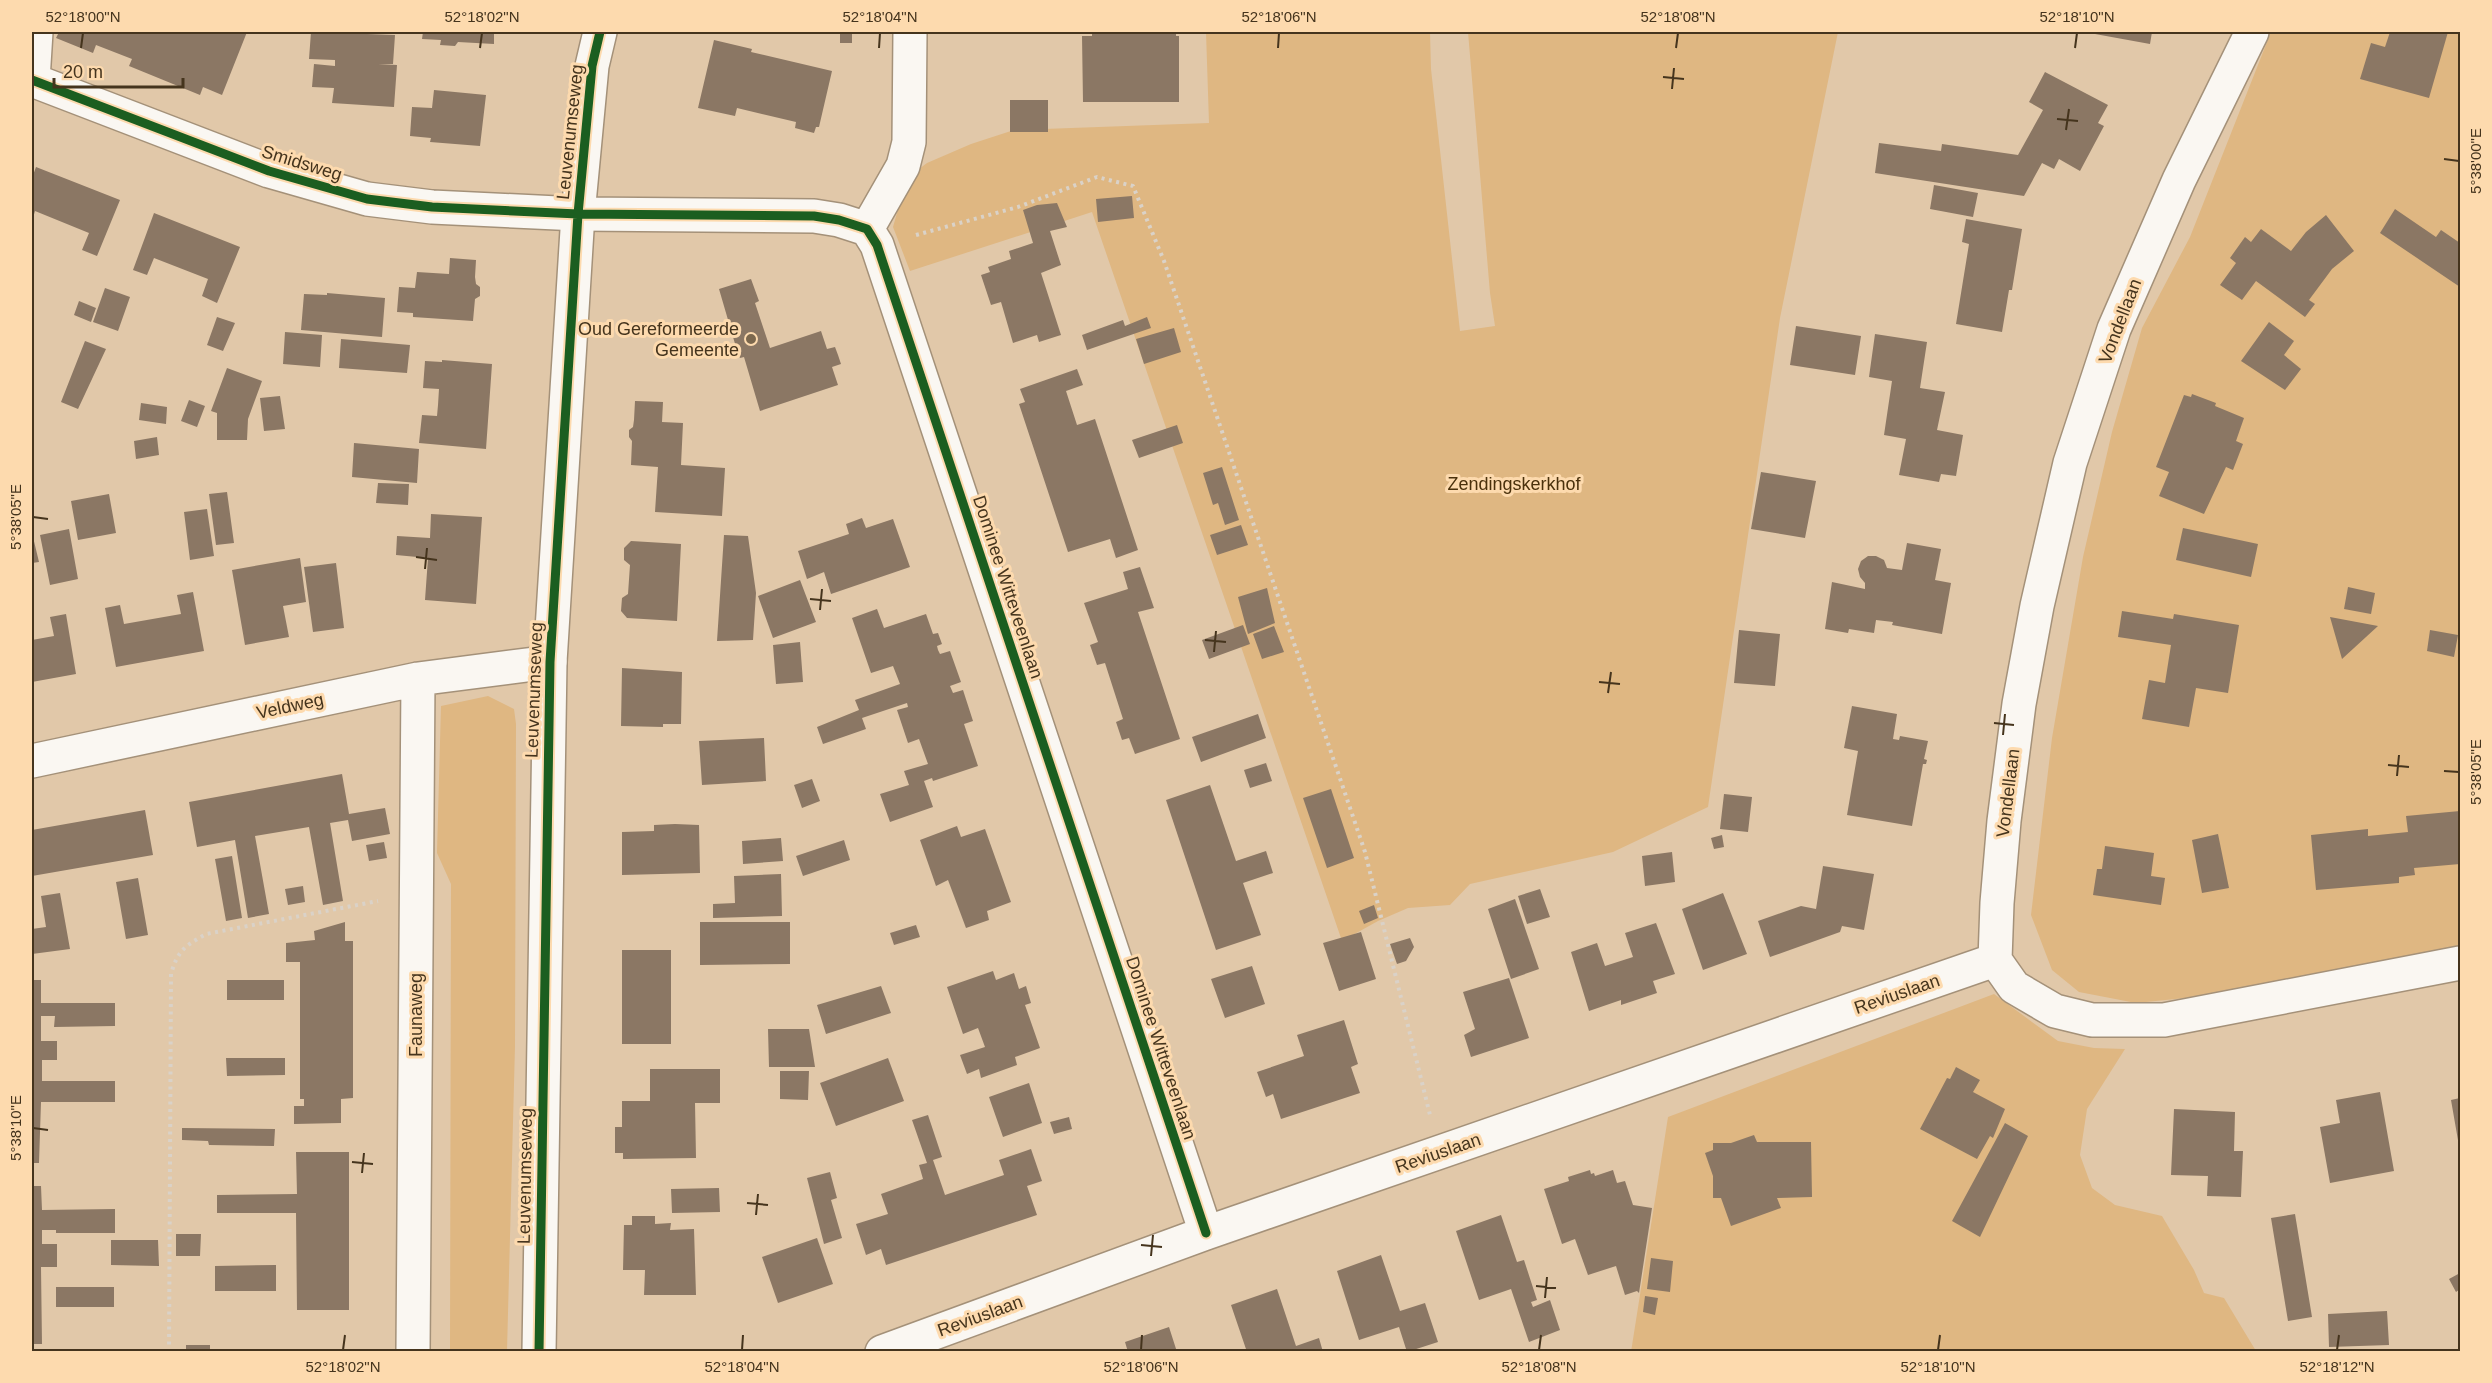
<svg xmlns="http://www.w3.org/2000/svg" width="2492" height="1383" font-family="Arial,sans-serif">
  <rect width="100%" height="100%" fill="#e1c8a9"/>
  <path fill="#dfb782" d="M1206,32H1430L1431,69L1460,331L1495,326L1490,293L1468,32H1838L1780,318L1708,807L1613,852L1470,884L1450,905L1408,908L1378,921L1342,941L1092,212L910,271L893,227L907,178L927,163L971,144L1014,130L1209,123Z
    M2271,32H2460V952L2234,993L2136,1003L2079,992L2052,970L2031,915L2052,738L2083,557L2112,432L2142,328L2190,237Z
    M488,696L514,709L516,724L515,1046L507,1351H450L451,884L437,853L441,706Z
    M1994,994L2058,1041L2094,1048L2125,1049L2087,1109L2080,1155L2092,1188L2115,1205L2162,1216L2194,1270L2204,1293L2224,1298L2256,1351L1631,1352L1668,1117Z"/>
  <path fill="#8b7764" d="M59,32H247L222,95L203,87L200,95L129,66L132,59L96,45L93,53L56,38Z
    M311,32L395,35L393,64H378L397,65L394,107L332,103L334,88L312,87L314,64L335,66V60L309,59Z
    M423,32H494V44L458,42L455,46L440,45L441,40L422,39Z
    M840,32H852V43H840Z
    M1092,32H1176V36H1179V102H1083L1082,36H1092Z
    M2084,32H2152L2150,44Z
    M2390,32H2448L2429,98L2360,79L2371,43L2385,47Z
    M714,40L752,49L751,52L832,71L819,127H816L814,133L795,128L796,122L737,108L735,116L698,108Z
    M2045,72L2108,105L2098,123L2104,126L2080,171L2059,159L2054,169L2042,163L2024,196L1875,173L1879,143L1941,151L1942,144L2018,155L2043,110L2029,102Z
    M434,90L486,95L480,146L430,142L431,138L410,136L412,107L432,108Z
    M1010,100H1048V132H1010Z
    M36,167L120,200L97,256L82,250L89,233L35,211L32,221V178Z
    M1934,185L1978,193L1973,217L1930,209Z
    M1132,196L1134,218L1098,222L1096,199Z
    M1057,203L1067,227L1050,231L1061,265L1041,273L1061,335L1039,342L1037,335L1013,343L1001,302L991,305L981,275L990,272L988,267L1011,259L1009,251L1033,243L1023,210L1037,205Z
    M2395,209L2436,237L2441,230L2460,243V287L2380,233Z
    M154,213L240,247L217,303L202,296L208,279L154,258L147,275L133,270Z
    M2326,215L2354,251L2332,269L2309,300L2315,304L2305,317L2256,281L2242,300L2220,285L2236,263L2230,258L2245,237L2251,242L2261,229L2291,251L2306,232Z
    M1966,219L2022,229L2012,290H2009L2002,332L1956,324L1969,244L1962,242Z
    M450,258L476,260L475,277L476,284L480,287V296L475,299L473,321L413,317V313L397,312L399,287L415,288L417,272L449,274Z
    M751,279L759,301L755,303L770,348L821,331L827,349L835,347L838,355L841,364L832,367L838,385L760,411L744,357L740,358L738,354L719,289Z
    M105,288L130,297L118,331L93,322Z
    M327,293L385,298L382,337L301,330L304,294L327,295Z
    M79,301L96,308L91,322L74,315Z
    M217,317L235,323L223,351L207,345Z
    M1147,317L1151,328L1087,350L1082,335L1123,320L1125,326Z
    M2269,322L2294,341L2284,355L2301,369L2285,390L2241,361Z
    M1796,326L1861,336L1855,375L1790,365Z
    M1174,328L1181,352L1144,364L1136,339Z
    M285,332L322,335L320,367L283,364Z
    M1875,334L1927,342L1920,388L1945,392L1937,430L1963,435L1956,476L1941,474L1939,482L1899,475L1906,439L1884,435L1892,381L1869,377Z
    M341,339L410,345L407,373L339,368Z
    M85,341L106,349L78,409L61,402Z
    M442,360L492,364L486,449L419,443L422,415L437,416L438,405L439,389L423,388L425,361L442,362Z
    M227,368L262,381L248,419L247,440H217V413L211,411Z
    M1077,369L1083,385L1066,391L1077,425L1095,419L1138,550L1116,558L1110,539L1068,552L1019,404L1025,402L1020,389Z
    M2192,394L2216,403L2215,406L2244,418L2236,441L2243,444L2233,470L2226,467L2204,514L2159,496L2169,472L2156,467L2184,395L2191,397Z
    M280,396L285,429L264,431L260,398Z
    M189,400L205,406L197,427L181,421Z
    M635,401L663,402L662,422L683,423L681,465L725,468L722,516L655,512L658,467L631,465L632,441L629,437V430L633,427L634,420Z
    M141,403L167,407L166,424L139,420Z
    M1177,425L1183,443L1139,458L1132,440Z
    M157,437L159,455L136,459L134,441Z
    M354,443L419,449L417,483L352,477Z
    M1222,467L1239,520L1225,525L1218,503L1213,505L1203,473Z
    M1761,472L1816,481L1805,538L1751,529Z
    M378,483L409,484L408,505L376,503Z
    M227,492L234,543L216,545L209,494Z
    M109,494L116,533L78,540L71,501Z
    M207,509L214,556L190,560L184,512Z
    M431,514L482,517L476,604L425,600L428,558L396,555L397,536L430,538Z
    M862,518L866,528L893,519L910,567L831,594L824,572L807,579L798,551L849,534L846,524Z
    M1241,525L1248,545L1217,555L1210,535Z
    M2183,528L2258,544L2251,577L2176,560Z
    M69,529L78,579L50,585L40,535Z
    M32,533L39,562L32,563Z
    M724,535L748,536L756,593L753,640L717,641Z
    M631,541L681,544L677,621L627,618L621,611L622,598L628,594L630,565L624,560V548Z
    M1907,543L1941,549L1935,580L1951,583L1942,634L1892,625L1893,622L1876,620L1874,633L1849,629L1848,633L1825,629L1832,582L1865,589V583L1860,577L1858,569L1861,561L1868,556H1876L1884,560L1887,568L1902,570Z
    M300,558L306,602L283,606L289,637L245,645L232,570Z
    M336,563L344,628L313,632L304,567Z
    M1140,567L1154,608L1138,612L1180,739L1135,754L1129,738L1122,740L1116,722L1123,719L1105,663L1097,665L1090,645L1098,642L1084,603L1128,589L1123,572Z
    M800,580L816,622L773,638L758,596Z
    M2348,587L2375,593L2371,614L2344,609Z
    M1267,588L1275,623L1248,634L1238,597Z
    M193,592L204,651L116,667L105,608L120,605L124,624L181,614L177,595Z
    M877,609L884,628L926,614L933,634L938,633L942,644L937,646L938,650L940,654L950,651L961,682L950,686L953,693L963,690L973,721L964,724L978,766L933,781L932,778L924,781L933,807L890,822L880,794L909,785L904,771L928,764L919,739L908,743L897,710L908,707L907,703L862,718L866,729L823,744L817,727L859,710L855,700L900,684L893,666L871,673L852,618Z
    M2122,611L2173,619L2174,614L2239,625L2228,693L2196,688L2189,727L2142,719L2149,680L2165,683L2171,645L2118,637Z
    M66,614L76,674L32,682V640L54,636L50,617Z
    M2330,617L2378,626L2342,659Z
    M1243,625L1250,644L1209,659L1202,640Z
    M1274,626L1284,652L1262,659L1253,634Z
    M1739,630L1780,634L1775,686L1734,683Z
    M2430,630L2458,635L2454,657L2427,651Z
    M800,642L803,682L776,684L773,645Z
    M622,668L682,672L681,724H663V727L621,726Z
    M1852,706L1897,714L1893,739L1899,740L1900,736L1928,741L1924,759L1927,760L1926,764H1923L1912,826L1847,815L1858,751L1844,748Z
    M1258,714L1266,738L1201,762L1192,737Z
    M764,738L766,781L702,785L699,741Z
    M1266,763L1272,781L1250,788L1244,770Z
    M342,774L349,814L385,808L390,834L352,841L348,820L330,823L343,901L323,905L309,827L255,836L269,914L248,918L235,840L197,847L189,802Z
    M812,779L820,801L802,808L794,785Z
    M1210,785L1236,861L1266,851L1273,873L1243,883L1261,935L1216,950L1166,800Z
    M1331,789L1354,858L1327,868L1303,798Z
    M1724,794L1752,797L1748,832L1720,829Z
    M145,810L153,855L32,876V830Z
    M2460,811V864L2414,868L2415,875L2399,877V883L2316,890L2311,835L2368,829V836L2408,832L2406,816Z
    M675,824L699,825L700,873L622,875V832L654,831V825Z
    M957,826L961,837L985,829L1011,902L987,911L989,920L966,928L948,880L936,886L920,840Z
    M2218,834L2229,888L2202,893L2192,840Z
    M1722,835L1724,847L1714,849L1711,838Z
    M781,838L783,861L743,864L742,841Z
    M844,840L850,860L803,876L796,856Z
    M384,842L387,858L369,861L366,845Z
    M2105,846L2154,853L2151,876L2165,878L2161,905L2093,895L2097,869H2102Z
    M1672,852L1675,882L1645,886L1642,856Z
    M232,856L242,918L226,921L215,859Z
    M1823,866L1874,874L1864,930L1842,926L1840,932L1770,957L1758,921L1801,906L1816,909Z
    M781,874L782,916L713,918V904L735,903L734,876Z
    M138,878L148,935L126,939L116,882Z
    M303,886L305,902L288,905L285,889Z
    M1540,889L1550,917L1527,924L1518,896Z
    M60,893L70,949L32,954V929L46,927L41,896Z
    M1723,893L1747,954L1703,970L1682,909Z
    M1515,899L1539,969L1511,979L1488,909Z
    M1374,905L1378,918L1364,924L1359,911Z
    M345,922V941H353V1098L341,1099V1123L294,1124V1106H304V1099H300V962H286V943L315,940L314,931Z
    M700,922H790V964L700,965Z
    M1656,923L1675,974L1653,981L1657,993L1621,1005V1000L1589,1011L1571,952L1597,943L1605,966L1633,957L1625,933Z
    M916,925L920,937L894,945L890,933Z
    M1361,932L1376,979L1339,991L1323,943Z
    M1410,938L1414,947L1406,961L1397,964L1390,944Z
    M622,950H671V1044H622Z
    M1252,966L1265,1004L1225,1018L1211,979Z
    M993,971L996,980L1014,973L1019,989L1026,986L1031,1003L1025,1005L1040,1048L1015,1057L1017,1065L981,1078L979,1069L967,1074L960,1055L985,1047L978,1028L963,1034L947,987Z
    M1509,978L1529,1038L1471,1057L1464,1035L1475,1029L1463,992Z
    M32,980H41V1003H115V1026L54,1027L55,1016H41V1041H57V1060H42V1081H115V1102H41L39,1163H32Z
    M227,980H284V1000H227Z
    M881,986L891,1013L826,1034L817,1005Z
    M1344,1020L1358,1064L1351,1067L1360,1093L1281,1119L1273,1094L1266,1097L1257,1072L1304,1056L1297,1035Z
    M768,1029H809L815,1067H769Z
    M226,1058H285V1075L227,1076Z
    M888,1058L904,1101L836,1126L820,1083Z
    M1956,1067L1980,1080L1973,1092L2005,1109L1993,1138L1990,1136L1977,1159L1920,1129L1947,1078L1950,1079Z
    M650,1069H720V1103H695L696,1158L623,1159V1153H615V1127H622V1101H650Z
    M780,1071H809L808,1100L780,1099Z
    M1029,1083L1042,1123L1003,1137L989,1097Z
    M2380,1092L2394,1171L2330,1183L2320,1127L2340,1123L2336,1100Z
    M2460,1098V1146H2459L2451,1100Z
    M2174,1109L2235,1112L2234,1151H2243L2241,1197L2207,1196L2208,1176L2171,1175Z
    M928,1115L942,1157L933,1160L945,1195L1004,1175L999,1160L1031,1149L1042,1181L1027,1186L1037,1215L886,1265L881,1249L866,1255L856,1224L888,1214L881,1194L923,1179L919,1165L927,1163L912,1120Z
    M1069,1117L1072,1129L1054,1134L1050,1122Z
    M2005,1123L2028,1136L1980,1237L1952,1221Z
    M182,1128L275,1129L274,1146L209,1145L208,1141L182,1140Z
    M1754,1135L1757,1142H1811L1812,1197L1777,1198L1781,1208L1731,1226L1721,1198H1713V1176L1705,1153L1713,1150V1143H1731Z
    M296,1152H349V1310H297L296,1213H217V1195L297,1194Z
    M1590,1170L1591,1174L1594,1173L1595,1176L1613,1170L1617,1183L1625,1181L1633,1205L1652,1208L1639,1293L1637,1291L1625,1295L1616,1266L1588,1275L1575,1239L1562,1244L1544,1189L1569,1181L1568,1177Z
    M830,1172L837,1198L831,1200L842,1238L824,1244L807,1178Z
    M32,1186H41L42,1210L115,1209V1233H56V1230H42V1244H57V1267H41L42,1344H32Z
    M719,1188L720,1212L672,1213L671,1189Z
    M2295,1214L2312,1317L2288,1321L2271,1218Z
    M1501,1215L1517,1262L1524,1260L1537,1300L1531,1302L1533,1307L1550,1300L1560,1330L1529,1342L1511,1289L1479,1300L1456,1231Z
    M632,1216H655V1224L671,1223L670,1230L694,1229L696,1295H644L645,1270H623L624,1225H632Z
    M176,1234H201L200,1256H176Z
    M817,1238L833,1284L778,1303L762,1257Z
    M111,1240H158L159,1266L111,1265Z
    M1381,1255L1400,1311L1425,1303L1438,1342L1407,1352L1399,1327L1359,1340L1337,1271Z
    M1651,1258L1673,1261L1670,1292L1647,1289Z
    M276,1265V1291H215V1266Z
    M2460,1273V1289L2456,1292L2449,1279Z
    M56,1287H114V1307H56Z
    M1277,1289L1296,1346L1319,1338L1323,1352H1247L1231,1305Z
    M1645,1296L1658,1298L1655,1315L1643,1312Z
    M2387,1311L2389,1345L2329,1347L2328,1314Z
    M1169,1327L1177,1352H1128L1125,1342Z
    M186,1345H210V1352H186Z"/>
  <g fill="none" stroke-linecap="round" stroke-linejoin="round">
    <defs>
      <path id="minor" d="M2252,32L2179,180L2114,329L2070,463L2037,606L2019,704L2004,821L1997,903L1995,960L2014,987L2055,1011L2092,1020H2164L2460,963
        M32,80L269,171L367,199L432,207L578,214L814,216L839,220L867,229L877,245L1206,1233
        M33,80L36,32
        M867,229L903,166L909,142L910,32
        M32,761L418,679L550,662
        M413,1352L418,679
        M882,1352L1206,1233L1995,960"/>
      <path id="major" d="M539,1352L550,662L578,214L592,66L600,32"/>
    </defs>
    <use href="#minor" stroke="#a49179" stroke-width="36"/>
    <use href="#major" stroke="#a49179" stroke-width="36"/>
    <path stroke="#dad2c8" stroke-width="4" stroke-dasharray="3 4.5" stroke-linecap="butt" d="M916,235L1018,207L1097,177L1133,186L1164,261L1365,852L1430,1115
      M169,1352L171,974C178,950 185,946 206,934L378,901"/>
    <use href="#minor" stroke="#faf7f2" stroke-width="33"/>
    <use href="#major" stroke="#faf7f2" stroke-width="33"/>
    <defs>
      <path id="cycleway" d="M32,80L269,171L367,199L432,207L578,214L814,216L839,220L867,229L877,245L1206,1233
        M539,1352L550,662L578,214L592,66L600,32"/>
    </defs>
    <use href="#cycleway" stroke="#fddaae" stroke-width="13"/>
    <use href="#cycleway" stroke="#1b5e20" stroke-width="9"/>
  </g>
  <path fill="none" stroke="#45341d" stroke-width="2" d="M81,48L83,33M480,48L482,33M879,48L880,33M1278,48L1279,33M1676,48L1678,33M2075,48L2077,33M1663,77L1684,79M1672,89L1674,68M2057,119L2078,121M2066,130L2069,109M2444,159L2459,161M33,517L48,519M416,557L437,560M425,569L427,548M810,599L831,601M820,610L822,589M1205,640L1226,642M1214,652L1216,631M1599,682L1620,684M1608,693L1611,672M1994,723L2014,725M2003,735L2005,714M2388,765L2409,767M2444,771L2459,772M2397,776L2399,755M33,1128L48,1130M352,1162L373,1164M362,1173L364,1153M747,1203L768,1205M756,1215L758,1194M1141,1245L1162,1247M1151,1256L1153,1235M1536,1286L1556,1288M1545,1298L1547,1277M343,1350L345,1335M742,1350L743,1335M1141,1350L1142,1335M1539,1350L1541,1335M1938,1350L1940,1335M2337,1350L2339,1335"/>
  <circle fill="#7c684e" stroke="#fddaae" stroke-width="2" cx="751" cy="339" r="6"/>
  <g text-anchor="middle" stroke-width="6" stroke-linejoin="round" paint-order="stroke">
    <g font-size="18" fill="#45341d" stroke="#fddaae">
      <text transform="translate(570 132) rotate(-84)" y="6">Leuvenumseweg</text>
      <text transform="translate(302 163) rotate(17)" y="6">Smidsweg</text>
      <text transform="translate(2120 321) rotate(-69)" y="6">Vondellaan</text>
      <text transform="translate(1008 587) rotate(72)" y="6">Dominee Witteveenlaan</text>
      <text transform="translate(534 690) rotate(-88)" y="6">Leuvenumseweg</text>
      <text transform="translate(290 706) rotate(-12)" y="6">Veldweg</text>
      <text transform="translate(2008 793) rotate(-83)" y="6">Vondellaan</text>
      <text transform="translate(1897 994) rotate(-19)" y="6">Reviuslaan</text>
      <text transform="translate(416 1015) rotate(-90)" y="6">Faunaweg</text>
      <text transform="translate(1161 1048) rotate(72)" y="6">Dominee Witteveenlaan</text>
      <text transform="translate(1438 1153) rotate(-19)" y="6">Reviuslaan</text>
      <text transform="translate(525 1176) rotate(-89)" y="6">Leuvenumseweg</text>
      <text transform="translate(980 1316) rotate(-20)" y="6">Reviuslaan</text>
    </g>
    <g font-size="18" fill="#45341d" stroke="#fddaae" text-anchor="end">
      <text x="739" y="335">Oud Gereformeerde<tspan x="739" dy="21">Gemeente</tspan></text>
    </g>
    <g font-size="18" fill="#4a310c" stroke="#fddaae">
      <text x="1514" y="490">Zendingskerkhof</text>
    </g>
  </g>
  <rect width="2492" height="1383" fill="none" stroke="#fddaae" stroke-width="66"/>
  <path d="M54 78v9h129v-9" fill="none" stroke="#45341d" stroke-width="3"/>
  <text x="63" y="78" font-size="18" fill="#45341d" stroke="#fddaae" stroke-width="4.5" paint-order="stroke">20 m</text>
  <rect x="33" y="33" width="2426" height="1317" fill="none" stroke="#45341d" stroke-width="2"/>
  <g font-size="15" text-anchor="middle" fill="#45341d">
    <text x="83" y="22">52°18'00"N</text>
    <text x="482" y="22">52°18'02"N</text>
    <text x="880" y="22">52°18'04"N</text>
    <text x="1279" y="22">52°18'06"N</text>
    <text x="1678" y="22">52°18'08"N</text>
    <text x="2077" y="22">52°18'10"N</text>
    <text transform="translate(2476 161) rotate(-90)" y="5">5°38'00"E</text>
    <text transform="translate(16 517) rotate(-90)" y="5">5°38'05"E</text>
    <text transform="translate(2476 772) rotate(-90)" y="5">5°38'05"E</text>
    <text transform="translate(16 1128) rotate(-90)" y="5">5°38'10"E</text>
    <text x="343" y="1372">52°18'02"N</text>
    <text x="742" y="1372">52°18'04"N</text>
    <text x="1141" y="1372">52°18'06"N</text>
    <text x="1539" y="1372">52°18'08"N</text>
    <text x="1938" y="1372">52°18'10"N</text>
    <text x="2337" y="1372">52°18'12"N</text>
  </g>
</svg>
